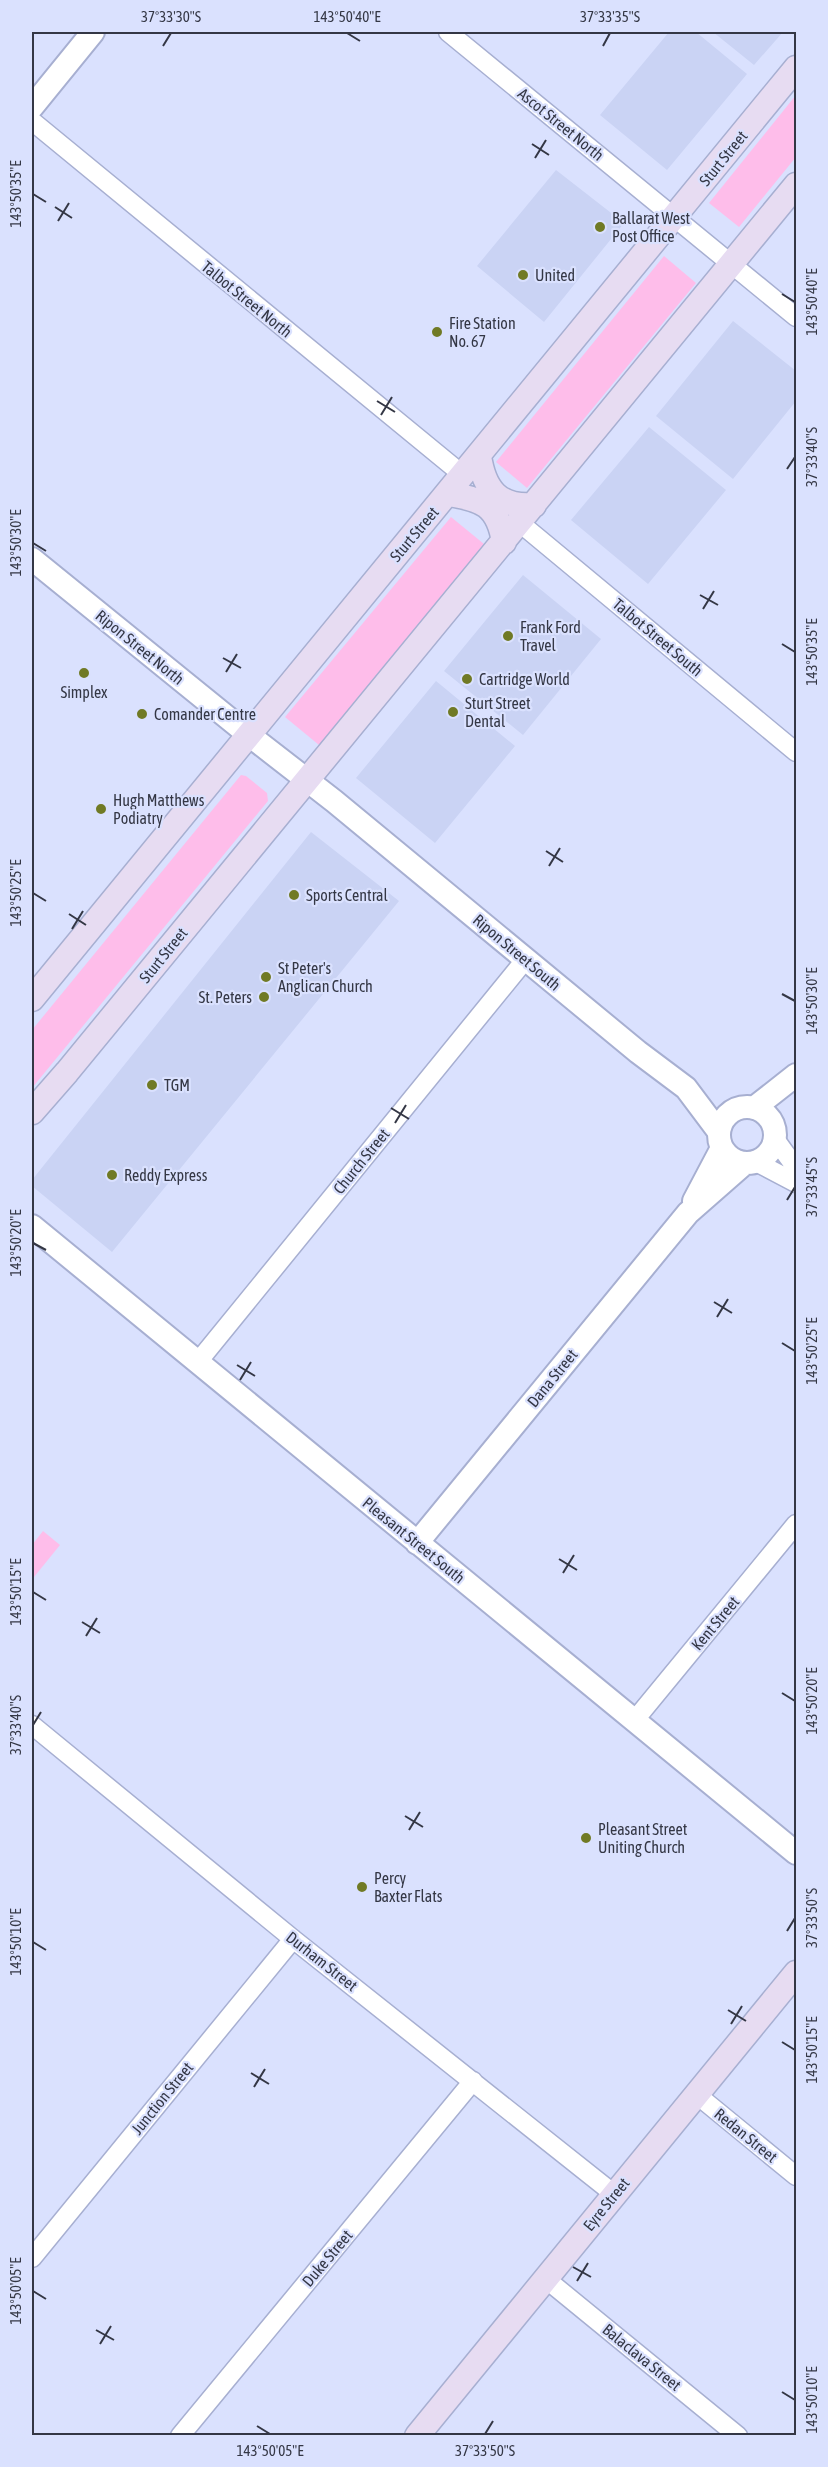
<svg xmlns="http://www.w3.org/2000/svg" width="828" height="2467" font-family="'Asap Condensed',sans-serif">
  <rect width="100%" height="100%" fill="#dae1fe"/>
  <path fill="#cad3f4" d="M669,32H696L747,74L667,170L600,115Z
    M713,32H783L754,65Z
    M556,170L624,223L544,322L477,266Z
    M733,321L796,371V401L733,479L656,416Z
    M649,427L726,490L648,584L571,520Z
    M523,575L601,639L523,735L444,671Z
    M436,681L515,746L435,843L356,778Z
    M311,832L399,901L112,1252L32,1186V1180Z"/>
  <path fill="#febdea" d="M796,95V157L739,227L709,203Z
    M664,256L696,283L527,488L496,462Z
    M451,517L484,544L319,745L285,717Z
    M241,775L246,776L267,793L268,801L32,1088V1030Z
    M43,1531L60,1545L34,1577L32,1575V1545Z"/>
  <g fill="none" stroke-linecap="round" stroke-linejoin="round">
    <defs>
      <path id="minor" d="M448,32L796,317
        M32,121L463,475
        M520,523L796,752
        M775,1139L796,1168
        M756,1162L796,1183
        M197,1363L525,960
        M634,1721L796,1524
        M32,1725L293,1939L614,2194
        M696,2094L796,2176
        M32,2258L293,1939
        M546,2279L738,2436
        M180,2436L473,2081"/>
      <path id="tertiary" d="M32,107L93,32
        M32,559L249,735L334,801L638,1052L686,1088L719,1132
        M719 1135a28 28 0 1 1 56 0a28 28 0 1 1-56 0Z
        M754,1108L796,1075
        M694,1201L722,1148
        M32,1226L796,1853
        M417,1543L688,1213L745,1163"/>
      <path id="secondary" d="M479,456C484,489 498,508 534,505
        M448,494C482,499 498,505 504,542
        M32,999L796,68
        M32,1112L67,1072L796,185
        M417,2436L796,1973"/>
    </defs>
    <use href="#minor" stroke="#a7afd1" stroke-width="21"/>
    <use href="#tertiary" stroke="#a7afd1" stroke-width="26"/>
    <use href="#secondary" stroke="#a7afd1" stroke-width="27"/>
    <use href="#minor" stroke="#fff" stroke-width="18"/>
    <use href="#tertiary" stroke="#fff" stroke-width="22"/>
    <use href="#secondary" stroke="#e7dcf2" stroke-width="24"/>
  </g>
  <path fill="none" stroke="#343745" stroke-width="2" d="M347,33L360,41M163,46L171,33M603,46L610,33M532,144L549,155M535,158L546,140M33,194L46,202M55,207L72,218M58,221L69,203M782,294L795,302M377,401L395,412M381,415L392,397M787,469L795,457M33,543L46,551M700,595L718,605M703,609L714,591M782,644L795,652M223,658L241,668M226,672L237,654M546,851L563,862M549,866L560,848M33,893L46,901M69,914L86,925M72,929L83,911M782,994L795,1001M391,1108L409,1119M395,1123L406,1105M787,1200L795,1187M33,1243L46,1250M714,1302L732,1313M717,1317L728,1299M782,1343L795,1351M237,1365L255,1376M240,1380L251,1362M559,1559L577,1570M563,1573L574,1555M33,1592L46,1600M82,1622L100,1633M86,1636L97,1618M782,1693L795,1701M33,1725L41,1712M405,1816L423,1827M409,1830L420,1812M787,1931L795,1918M33,1942L46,1950M728,2010L746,2021M731,2024L742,2006M782,2042L795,2050M251,2073L269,2084M254,2087L265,2069M573,2267L591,2277M577,2281L588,2263M33,2291L46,2299M96,2330L114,2340M100,2344L111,2326M782,2392L795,2400M257,2426L270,2434M485,2434L493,2421"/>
  <g fill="#707a25" stroke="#dae1fe" stroke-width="2">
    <circle cx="600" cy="227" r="6"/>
    <circle cx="523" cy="275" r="6"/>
    <circle cx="437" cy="332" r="6"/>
    <circle cx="508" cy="636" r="6"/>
    <circle cx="84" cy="673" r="6"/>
    <circle cx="467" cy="679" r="6"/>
    <circle cx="453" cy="712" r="6"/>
    <circle cx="142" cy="714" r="6"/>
    <circle cx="101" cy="809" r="6"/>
    <circle cx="294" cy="895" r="6"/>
    <circle cx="266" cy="977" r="6"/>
    <circle cx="264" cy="997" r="6"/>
    <circle cx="152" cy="1085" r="6"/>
    <circle cx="112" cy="1175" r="6"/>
    <circle cx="586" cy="1838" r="6"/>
    <circle cx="362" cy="1887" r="6"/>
  </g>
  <g text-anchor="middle" stroke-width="4.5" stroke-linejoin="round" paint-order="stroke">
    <g font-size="16" fill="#343745" stroke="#dae1fe">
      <text transform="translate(561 124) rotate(39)" y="6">Ascot Street North</text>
      <text transform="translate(723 158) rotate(-51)" y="6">Sturt Street</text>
      <text transform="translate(247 299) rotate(39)" y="6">Talbot Street North</text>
      <text transform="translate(414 534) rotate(-50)" y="6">Sturt Street</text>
      <text transform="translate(658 637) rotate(40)" y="6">Talbot Street South</text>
      <text transform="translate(140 647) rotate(39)" y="6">Ripon Street North</text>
      <text transform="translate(517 952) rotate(40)" y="6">Ripon Street South</text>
      <text transform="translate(163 955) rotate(-51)" y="6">Sturt Street</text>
      <text transform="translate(361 1161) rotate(-51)" y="6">Church Street</text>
      <text transform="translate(552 1378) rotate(-51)" y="6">Dana Street</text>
      <text transform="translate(414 1540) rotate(39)" y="6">Pleasant Street South</text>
      <text transform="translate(715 1623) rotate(-50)" y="6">Kent Street</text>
      <text transform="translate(322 1961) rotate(38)" y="6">Durham Street</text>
      <text transform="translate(162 2098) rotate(-51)" y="6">Junction Street</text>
      <text transform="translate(746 2135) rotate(39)" y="6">Redan Street</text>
      <text transform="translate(606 2204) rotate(-51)" y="6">Eyre Street</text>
      <text transform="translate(327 2258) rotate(-50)" y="6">Duke Street</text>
      <text transform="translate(642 2357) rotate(39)" y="6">Balaclava Street</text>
    </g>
    <g font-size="16" fill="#343745" stroke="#dae1fe" text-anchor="start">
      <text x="612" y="224">Ballarat West<tspan x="612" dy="18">Post Office</tspan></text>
      <text x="535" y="281">United</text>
      <text x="449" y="329">Fire Station<tspan x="449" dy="18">No. 67</tspan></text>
      <text x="520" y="633">Frank Ford<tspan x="520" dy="18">Travel</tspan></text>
      <text x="479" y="685">Cartridge World</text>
      <text x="84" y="698" text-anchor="middle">Simplex</text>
      <text x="465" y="709">Sturt Street<tspan x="465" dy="18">Dental</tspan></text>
      <text x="154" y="720">Comander Centre</text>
      <text x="113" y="806">Hugh Matthews<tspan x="113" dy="18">Podiatry</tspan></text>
      <text x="306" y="901">Sports Central</text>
      <text x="278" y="974">St Peter's<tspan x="278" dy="18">Anglican Church</tspan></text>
      <text x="252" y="1003" text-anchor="end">St. Peters</text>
      <text x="164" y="1091">TGM</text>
      <text x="124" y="1181">Reddy Express</text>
      <text x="598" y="1835">Pleasant Street<tspan x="598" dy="18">Uniting Church</tspan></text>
      <text x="374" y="1884">Percy<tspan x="374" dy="18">Baxter Flats</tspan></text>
    </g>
  </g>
  <rect width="828" height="2467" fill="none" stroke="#dae1fe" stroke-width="66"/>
  <rect x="33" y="33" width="762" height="2401" fill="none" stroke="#343745" stroke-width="2"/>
  <g font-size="15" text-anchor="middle" fill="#343745">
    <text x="171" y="22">37°33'30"S</text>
    <text x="347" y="22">143°50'40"E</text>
    <text x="610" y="22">37°33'35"S</text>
    <text transform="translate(16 194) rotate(-90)" y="5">143°50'35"E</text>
    <text transform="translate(812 302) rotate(-90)" y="5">143°50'40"E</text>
    <text transform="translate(812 457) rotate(-90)" y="5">37°33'40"S</text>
    <text transform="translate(16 543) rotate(-90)" y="5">143°50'30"E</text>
    <text transform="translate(812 652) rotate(-90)" y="5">143°50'35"E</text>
    <text transform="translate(16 893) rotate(-90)" y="5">143°50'25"E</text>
    <text transform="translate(812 1001) rotate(-90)" y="5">143°50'30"E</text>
    <text transform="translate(812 1187) rotate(-90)" y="5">37°33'45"S</text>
    <text transform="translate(16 1243) rotate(-90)" y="5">143°50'20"E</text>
    <text transform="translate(812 1351) rotate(-90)" y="5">143°50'25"E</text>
    <text transform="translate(16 1592) rotate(-90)" y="5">143°50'15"E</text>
    <text transform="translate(812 1701) rotate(-90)" y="5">143°50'20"E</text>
    <text transform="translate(16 1725) rotate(-90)" y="5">37°33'40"S</text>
    <text transform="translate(812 1918) rotate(-90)" y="5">37°33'50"S</text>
    <text transform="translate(16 1942) rotate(-90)" y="5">143°50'10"E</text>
    <text transform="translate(812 2050) rotate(-90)" y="5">143°50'15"E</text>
    <text transform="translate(16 2291) rotate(-90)" y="5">143°50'05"E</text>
    <text transform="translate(812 2400) rotate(-90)" y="5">143°50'10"E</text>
    <text x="270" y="2456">143°50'05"E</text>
    <text x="485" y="2456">37°33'50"S</text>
  </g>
</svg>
